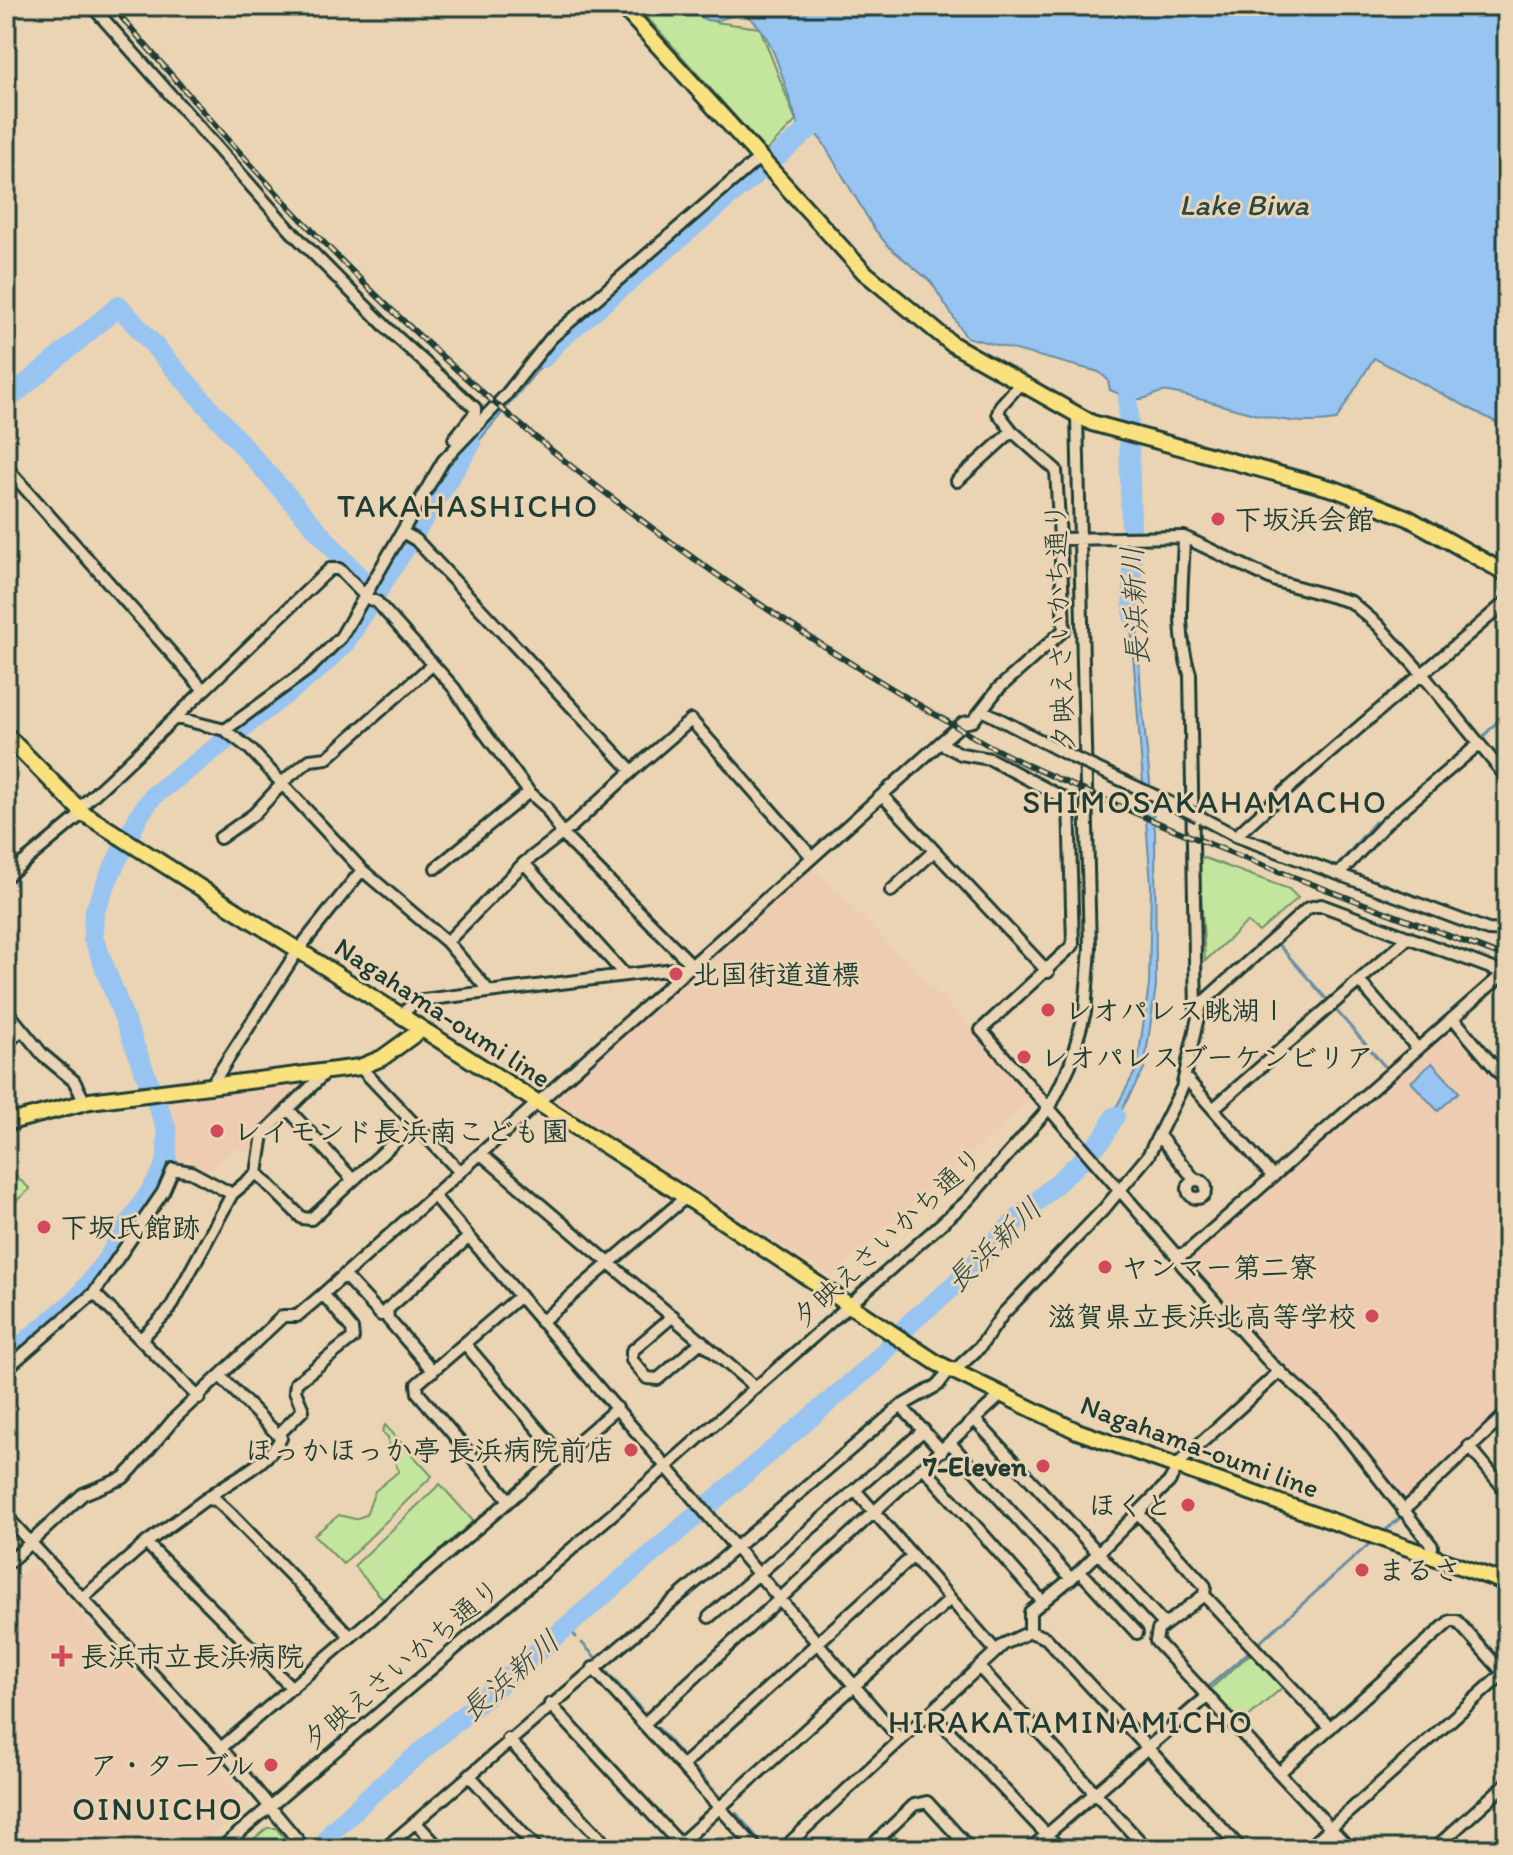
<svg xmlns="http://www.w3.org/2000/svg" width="1513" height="1855" font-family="Itim,'Klee One',sans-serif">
  <rect width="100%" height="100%" fill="#ead4b3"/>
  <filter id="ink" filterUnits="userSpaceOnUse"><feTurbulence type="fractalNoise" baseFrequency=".0125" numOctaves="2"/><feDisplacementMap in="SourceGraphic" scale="16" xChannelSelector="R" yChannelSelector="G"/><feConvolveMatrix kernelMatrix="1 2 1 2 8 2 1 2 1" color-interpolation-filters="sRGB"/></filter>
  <g filter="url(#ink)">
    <path fill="#edccb2" d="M811,866L980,1037L1033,1097L831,1276L551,1100Z
      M1451,1031L1507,1094V1406L1481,1426L1404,1504L1348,1429L1289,1373L1185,1259Z
      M305,1083L256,1133L251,1155L239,1146L204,1174L175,1163V1128L166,1098Z
      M27,1568H37L183,1725L244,1801V1807L195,1849H6V1587Z"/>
    <path fill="#c4e59d" stroke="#729168" stroke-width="2" d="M637,6H688L715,22L760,28L796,121L766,151Z
      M1199,856L1289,889L1298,898L1259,932L1247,922L1205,961Z
      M16,1176L30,1189L16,1201L13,1196L6,1202V1179L9,1181Z
      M385,1425L432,1476L343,1564L314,1535L339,1515L355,1519L366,1515L375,1491L399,1471L389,1450L388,1437L382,1432Z
      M440,1484L473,1521L384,1600L354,1566Z
      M1251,1653L1283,1687L1240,1724L1209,1690Z
      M267,1828H276L284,1838L271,1849L259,1841L257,1844L261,1849H242Z
      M892,1833L907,1849H875Z"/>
    <path fill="#97c4f1" stroke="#678ea5" stroke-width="2" d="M693,6H1507V428L1374,358L1336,420C1280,430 1224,402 1169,392C1156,390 1151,399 1140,399C1130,400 1120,394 1110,390L1108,380L1099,372L966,337L931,282L888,246L875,230L822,141L815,133L803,134C786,105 777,22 739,13C721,20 703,29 693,6Z
      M556,337L561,342L458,466L454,461Z
      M1128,589H1135L1141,694L1155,831L1156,986L1144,1069L1105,1140L1101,1136L1137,1068L1149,985L1151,885Z
      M1432,1063L1459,1092L1438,1111L1411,1082Z"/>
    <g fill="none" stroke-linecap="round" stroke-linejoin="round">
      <path stroke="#678ea5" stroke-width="3" d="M1480,740L1507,711
        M1338,865L1375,822
        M1277,943L1328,1001
        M1335,1009L1387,1069
        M1455,1031L1507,1090
        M1455,1455L1499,1414
        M1386,1530L1402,1516
        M567,1626L576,1637
        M582,1643L595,1657
        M1258,1644L1368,1545
        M607,1672L641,1709
        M1208,1687L1250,1651
        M658,1728L680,1753
        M1153,1735L1195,1698
        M697,1771L719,1796
        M1100,1781L1134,1752
        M736,1813L765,1847
        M1050,1825L1081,1797
        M1022,1849L1036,1837"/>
      <path stroke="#97c4f1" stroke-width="20" d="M543,358L559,340L822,118
        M6,401L119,306L366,585L377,589
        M1133,616L1128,397L1133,373
        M6,1358L78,1298L107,1259L160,1176L167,1160V1130L93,937L94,913L110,874L140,814L153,796L316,671L345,643L471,444
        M321,1849L333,1831L367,1798L874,1363L911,1322L953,1287L1008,1228L1081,1161L1103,1138L1115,1116"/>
      <defs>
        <path id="minor" d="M92,6L291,231L390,331L475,408V413L454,439
          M1012,431L998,413L1001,405L1019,385
          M6,467L203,689
          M957,481L1012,431L1056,470L1060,539
          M404,533L416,540L632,771L691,720L812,857
          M1184,537C1183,582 1175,631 1190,674L1196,1013
          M982,710L1072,757
          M177,718L225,730L250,749L362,870L447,942L488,990
          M225,730L310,668L341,637L443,461L505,396L551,338L759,158
          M940,743L961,754L990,759L1069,801L1073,945L981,1030L1176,1255L1186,1253L1504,973
          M281,783L310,760L327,758L432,665
          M882,795L1048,972
          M78,809C164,731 245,649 330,569H339L366,597L377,602L454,688L478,724L529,792L546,807L562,834L692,965
          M1198,816L1236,836L1488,930L1507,931
          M1236,836C1324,754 1417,680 1507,601
          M220,838L254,814L282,784
          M524,863L625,975
          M436,868L529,792
          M1339,874L1386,823L1479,744
          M6,877L83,813
          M891,891L933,852
          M447,942L524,863L571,827L632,771
          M1359,981L1418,1049
          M6,1010L43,1055L74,1081L85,1102
          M402,1015L415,1001L690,967L940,743L963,723L973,721L998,689L1064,630L1060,539L1184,537L1276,581L1351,602L1378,625L1423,675L1507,778
          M1453,1018L1507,1082
          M6,1043L22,1030
          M360,1067L460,1172
          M1185,1077L1273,1177
          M212,1084L298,950L362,870
          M288,1109L353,1180
          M1213,1109L1409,937
          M1160,1137L1195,1180
          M481,1154L756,1388
          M257,1173L302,1218L311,1219L413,1125
          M1188 1189a9 9 0 1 1 18 0a9 9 0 1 1-18 0Z
          M433,1195L900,1739
          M1179,1255L1182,1265L1270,1363L1331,1417L1432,1546L1431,1556
          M344,1275L381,1315L469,1237
          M94,1293L199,1398
          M387,1309L388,1319L433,1371
          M673,1316L632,1351V1360L647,1378L658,1379L702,1341
          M541,1322L686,1197
          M141,1339L170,1309L232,1194L257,1173L263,1134L326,1072
          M465,1344L561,1456
          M6,1369L94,1293L163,1192L173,1169L191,1172L232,1194
          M954,1371L980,1347L1003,1314L1104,1209L1148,1156L1182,1088L1201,1004L1308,908L1321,905L1507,974
          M222,1378L278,1435
          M901,1406L942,1451
          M976,1421L1164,1624
          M951,1444L1071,1579
          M1469,1446L1507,1492
          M924,1468L1043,1602
          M855,1490L996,1651
          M206,1499C230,1479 266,1467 281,1438L278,1435L303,1410L295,1391L296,1383L353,1338L352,1329L323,1294
          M509,1500L418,1393L417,1384L520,1296
          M1403,1511L1507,1413
          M1139,1514L1205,1586L1204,1595L1330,1728
          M6,1516L221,1748L305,1849
          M146,1543L292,1688
          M6,1565L83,1494L123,1478L132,1469L176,1417L283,1316H297L323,1294L690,967
          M1080,1571L1137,1633
          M1204,1595L1158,1630L1156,1641L1350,1849
          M84,1597L146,1543L206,1499L216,1500L230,1513L350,1636
          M709,1617L924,1430
          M1030,1632V1612L1080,1571L1169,1482L1181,1461L1280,1371
          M979,1667L1147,1849
          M593,1668L757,1849
          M550,1704L680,1844
          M931,1712L1060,1849
          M644,1724L1001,1395
          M508,1739L610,1849
          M221,1748L617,1408
          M682,1766L911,1558
          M1280,1772L1450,1621H1457L1507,1677
          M469,1775L537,1849
          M416,1823L440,1849
          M220,1849L615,1512L967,1201L1050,1107L1070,1065L1085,1012L1090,949L1077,417
          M384,1849L901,1406L938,1385L950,1369
          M674,1849L949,1600
          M783,1849L1004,1644L1030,1632L1046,1638L1241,1849
          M868,1849L914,1805L927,1802L970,1849
          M1030,1849L1208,1696
          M1307,1849L1507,1670
          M1434,1849L1507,1783"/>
        <path id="major" d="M622,6L864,272L952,344L1092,423L1337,490L1408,518L1507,574
          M6,735L83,813L686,1197L937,1363L1077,1431L1507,1583
          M6,1123L90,1101L360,1067L382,1058L422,1029"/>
      </defs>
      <use href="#minor" stroke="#1f3d34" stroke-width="16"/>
      <use href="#major" stroke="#1f3d34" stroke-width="20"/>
      <use href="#minor" stroke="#ead4b3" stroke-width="10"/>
      <use href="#major" stroke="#fae180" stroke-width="14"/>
      <defs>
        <path id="rail" d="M112,6C207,117 304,229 411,328C582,488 771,621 974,737C1011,759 1052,776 1090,793C1227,855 1367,904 1507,958"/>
      </defs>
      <use href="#rail" stroke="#1f3d34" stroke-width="6"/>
      <use href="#rail" stroke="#ead4b3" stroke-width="3" stroke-dasharray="9" stroke-linecap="butt"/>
      <defs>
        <path id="minor-bridge" d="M1072,757L1198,816"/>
      </defs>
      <use href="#minor-bridge" stroke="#1f3d34" stroke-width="16" stroke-linecap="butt"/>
      <use href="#minor-bridge" stroke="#ead4b3" stroke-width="10"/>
    </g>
  </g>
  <g fill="#d1495b" stroke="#ead4b3" stroke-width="3">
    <circle cx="1218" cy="519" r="8"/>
    <circle cx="676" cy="974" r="8"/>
    <circle cx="1048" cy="1010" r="8"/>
    <circle cx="1024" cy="1057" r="8"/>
    <circle cx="217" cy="1131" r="8"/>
    <circle cx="44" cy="1227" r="8"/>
    <circle cx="1105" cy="1267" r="8"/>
    <circle cx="1372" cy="1316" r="8"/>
    <circle cx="631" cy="1450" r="8"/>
    <circle cx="1043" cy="1466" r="8"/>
    <circle cx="1188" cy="1505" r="8"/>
    <circle cx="1362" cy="1570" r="8"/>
    <path d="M58 1644h8v8h8v8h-8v8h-8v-8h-8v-8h8z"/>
    <circle cx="271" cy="1765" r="8"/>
  </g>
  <g text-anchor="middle" stroke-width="6" stroke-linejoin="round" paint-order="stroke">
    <g font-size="28" font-weight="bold" fill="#1f3d34" stroke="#ead4b3" text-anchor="start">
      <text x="1234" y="529">下坂浜会館</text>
      <text x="692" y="984">北国街道道標</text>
      <text x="1064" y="1020">レオパレス眺湖Ⅰ</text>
      <text x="1040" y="1067">レオパレスブーケンビリア</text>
      <text x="233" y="1141">レイモンド長浜南こども園</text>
      <text x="60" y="1237">下坂氏館跡</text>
      <text x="1121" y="1277">ヤンマー第二寮</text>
      <text x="1356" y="1326" text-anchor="end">滋賀県立長浜北高等学校</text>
      <text x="615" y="1460" text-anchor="end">ほっかほっか亭 長浜病院前店</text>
      <text x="1027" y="1476" text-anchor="end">7-Eleven</text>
      <text x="1172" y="1515" text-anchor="end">ほくと</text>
      <text x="1378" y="1580">まるさ</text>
      <text x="80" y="1666">長浜市立長浜病院</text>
      <text x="255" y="1775" text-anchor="end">ア・ターブル</text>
    </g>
    <g font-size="28" fill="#1f3d34" stroke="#ead4b3">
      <text transform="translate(1059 627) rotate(-92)" y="10">夕映えさいかち通り</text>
      <text transform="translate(443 1012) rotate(33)" y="10">Nagahama-oumi line</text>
      <text transform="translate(887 1237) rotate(-43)" y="10">夕映えさいかち通り</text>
      <text transform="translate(1200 1446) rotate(20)" y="10">Nagahama-oumi line</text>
      <text transform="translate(401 1664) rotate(-40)" y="10">夕映えさいかち通り</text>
    </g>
    <g font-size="30" font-style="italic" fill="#2b4a47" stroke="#ead4b3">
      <text x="1244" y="215">Lake Biwa</text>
      <text transform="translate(1135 606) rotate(-93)" y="10">長浜新川</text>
      <text transform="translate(994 1245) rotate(-44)" y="10">長浜新川</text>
      <text transform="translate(510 1676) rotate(-41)" y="10">長浜新川</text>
    </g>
    <g font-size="32" letter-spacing="2" fill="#1f3d34" stroke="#ead4b3">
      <text x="468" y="517">TAKAHASHICHO</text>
      <text x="1205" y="813">SHIMOSAKAHAMACHO</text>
      <text x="1071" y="1733">HIRAKATAMINAMICHO</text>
      <text x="158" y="1820">OINUICHO</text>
    </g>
  </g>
  <rect width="1513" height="1855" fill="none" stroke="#ead4b3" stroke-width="32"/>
  <rect x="16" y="16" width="1481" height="1823" fill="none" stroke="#1f3d34" stroke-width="3" filter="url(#ink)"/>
</svg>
